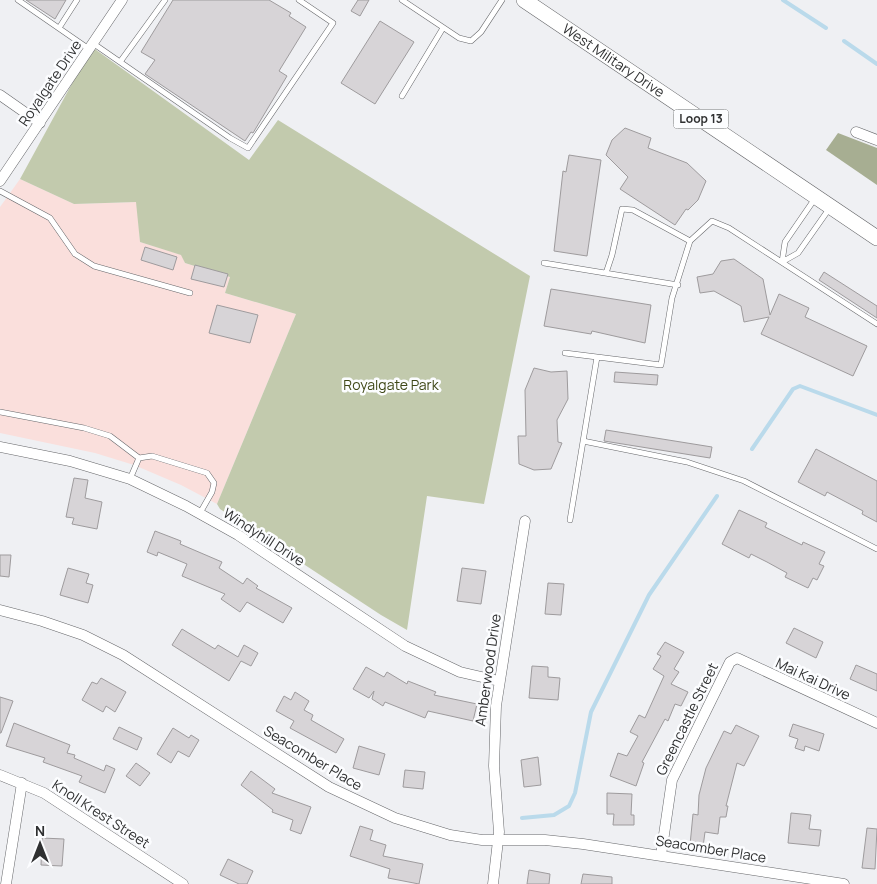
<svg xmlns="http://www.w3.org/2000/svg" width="877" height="884" font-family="Manrope,sans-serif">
  <rect width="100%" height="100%" fill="#eff0f3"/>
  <path fill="#fadfdc" d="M20,179L74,204L137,202L140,242L182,255L185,263L230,277L225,293L296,314L217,504L181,485L134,465L95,453L0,433V207Z"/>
  <path fill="#c2caad" d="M92,47L249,160L278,120L530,276L484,504L427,496L407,630L381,615L220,509L217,504L296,314L225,293L230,277L185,263L181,255L140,242L136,202L74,204L20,179Z"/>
  <path fill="#a7ae92" d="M838,133L877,148V185L826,150Z"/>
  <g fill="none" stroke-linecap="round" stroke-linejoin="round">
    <path stroke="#badaeb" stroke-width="4" d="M783,0L826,28
      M844,41L877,64
      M752,449L793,389L800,386L877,415
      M522,818L554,815L569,806L575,793L591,712L649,595L717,496"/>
  </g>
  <path fill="#d7d4d7" stroke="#9e9b9d" d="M26,0H66L55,19Z
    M173,0H269L291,13L289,16L306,27L279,71L287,76L253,133L251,132L245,141L145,74L155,60L141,52Z
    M358,0H369L360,16L351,11Z
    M380,21L414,42L375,104L341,83Z
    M625,128L651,138L648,148L687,163L706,181L698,200L688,210L686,209L675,225L620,189L628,177L606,155L612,140Z
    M569,155L601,160L587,256L554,251L563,171L566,172Z
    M145,247L177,257L173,270L141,260Z
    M734,259L763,279L770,315L779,294L809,308L805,317L867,346L853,376L761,334L769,317L744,322L741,306L714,291L700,293L697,277L713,274L721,261Z
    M195,265L228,274L224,287L191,279Z
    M824,272L877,306V318L819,280Z
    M551,289L651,305L645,343L592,331L591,334L544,326Z
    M217,305L258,315L250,343L209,333Z
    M534,368L551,372L567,371L568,399L557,420L558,442L562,443L551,469L534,470L519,464L518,436H526L525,390Z
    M615,372L658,375L657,385L614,382Z
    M606,430L712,447L710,458L604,441Z
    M816,449L877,481V522L862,514L863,511L827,492L825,496L798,482Z
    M74,478L88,480L85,498L102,502L97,529L72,524L74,518L66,517Z
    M739,510L767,523L765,527L802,545L803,542L825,552L819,564L824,566L817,580L813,578L808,588L785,577L787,573L767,562L751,554L749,558L722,544Z
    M155,531L181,541L180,544L222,562L219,568L243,584L247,578L258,586L256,588L292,608L283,623L247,602L240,612L221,599L225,594L182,576L187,564L158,552L157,556L147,552Z
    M0,555H11L9,577L0,576Z
    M68,568L89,574L86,583L93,585L88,603L60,595Z
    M462,568L486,571L481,604L457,601Z
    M548,583L564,584L561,615L545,614Z
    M794,628L823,642L816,658L786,643Z
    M182,629L215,649L218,645L238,657L244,645L258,653L251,666L241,661L229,681L172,645Z
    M665,642L684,652L674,669L679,672L671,684L688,692L681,706L675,704L668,721L665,719L642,762L644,763L636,786L610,776L618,753L627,756L638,736L630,732L639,715L645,718L664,676L653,669L661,656L657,654Z
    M856,665L877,674V691L850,679Z
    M532,666L548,667V677L560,678L558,700L529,698Z
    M366,667L384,677L387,672L407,684L408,681L436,692L434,695L477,704L473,721L428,711L425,718L385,702L383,706L372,699L374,691L369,698L353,689Z
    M101,678L126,692L115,712L106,706L103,712L82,700L92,682L97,684Z
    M295,692L309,701L304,710L313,715L311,720L344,739L336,753L290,728L294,721L276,711L284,696L291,700Z
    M0,697L13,701L1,733H0Z
    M14,723L70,745L67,753L75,755L74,758L104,771L106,765L115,769L105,793L79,782L82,776L43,762L45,758L6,746Z
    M793,724L824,734L819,751L805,746L804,751L795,748L798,739L789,736Z
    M736,725L759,736L744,766L737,763L726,806H728L726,817H720L718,834L705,832L703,847L690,845L693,814L698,815L699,795L706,768L724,731L731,734Z
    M119,727L142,738L137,750L113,739Z
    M173,728L189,738L191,735L199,740L189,757L178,751L171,763L157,754Z
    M359,746L385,754L379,775L353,768Z
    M538,757L541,785L524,787L521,760Z
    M136,763L150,773L140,786L126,776Z
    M405,770L425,772L423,789L403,787Z
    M251,771L275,789L272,793L311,807L301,834L290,830L293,820L272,812L273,810L241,785Z
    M607,793L632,794L631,815H634V825H613L614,814H607Z
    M791,813L811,815L809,829L821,830L819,846L788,843Z
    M360,826L373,830L370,840L386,845L383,856L423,864L419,884L388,878L390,869L350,856Z
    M867,828L877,829L875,869L862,868Z
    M42,838L64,839L62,866L41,865Z
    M228,859L253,871L247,884H239L220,875Z
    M529,870L550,874L549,884H527Z
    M583,874L612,877V884H581Z"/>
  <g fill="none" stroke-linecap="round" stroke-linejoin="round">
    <defs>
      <path id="lane" d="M18,0L89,49
        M402,0L459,38L471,41L481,32L502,0
        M59,28L77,0
        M94,44L230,138L248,148L333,23L299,0
        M120,62L165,0
        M402,96L443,28
        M0,191L50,218L75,254L94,266L190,293
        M782,262L785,242L816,197
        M782,262L798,253L829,209
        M544,263L678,285
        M606,273L612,255L622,209L633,210L690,241
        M565,353L661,365L672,298L690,241L712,221L729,228L877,324
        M0,412L84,428L110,436L139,458L130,479
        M583,441L687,462L744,481L877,549
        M139,458L152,456L207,473L214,483L212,492L200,513
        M570,520L597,357"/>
      <path id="street" d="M0,95L40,123
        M856,132L877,140
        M0,181L122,0
        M0,447L70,461L130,479L186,506L238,535L405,646L460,672L499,681
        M0,610L42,621L83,635L123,655L329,787L395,818L450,835L482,840H545L583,844L844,884
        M0,775L44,793L183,884
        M661,855L672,780L730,662L737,658L877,723
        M6,884L22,783
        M493,884L499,832L494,766L496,706L525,521"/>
      <g id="primary">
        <path id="s1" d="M524,0L877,238"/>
      </g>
    </defs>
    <use href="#lane" stroke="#66676a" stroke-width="6"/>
    <use href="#street" stroke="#66676a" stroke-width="11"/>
    <use href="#primary" stroke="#66676a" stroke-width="16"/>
    <use href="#lane" stroke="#fff" stroke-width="5"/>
    <use href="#street" stroke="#fff" stroke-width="10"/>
    <use href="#primary" stroke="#fff" stroke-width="15"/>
  </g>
  <g text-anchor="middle" stroke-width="5" stroke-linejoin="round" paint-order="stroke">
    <rect fill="#fcfdff" stroke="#6c6e6f" stroke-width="1" x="673.5" y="109.5" width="55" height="19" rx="4"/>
    <g font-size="12" font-weight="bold" fill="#2f3031">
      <text x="701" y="123">Loop 13</text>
    </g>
    <g font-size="14" fill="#2f3031" stroke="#fcfdff">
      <text dy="5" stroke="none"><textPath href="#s1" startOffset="108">West Military Drive</textPath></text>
      <text transform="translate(50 83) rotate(-56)" y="5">Royalgate Drive</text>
      <text transform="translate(264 537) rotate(33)" y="5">Windyhill Drive</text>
      <text transform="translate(488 670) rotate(-82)" y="5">Amberwood Drive</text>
      <text transform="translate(813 679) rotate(25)" y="5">Mai Kai Drive</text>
      <text transform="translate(687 719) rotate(-64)" y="5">Greencastle Street</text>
      <text transform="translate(313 758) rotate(31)" y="5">Seacomber Place</text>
      <text transform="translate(101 814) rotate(33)" y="5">Knoll Krest Street</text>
      <text transform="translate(711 849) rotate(9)" y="5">Seacomber Place</text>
    </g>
    <g font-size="14" fill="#3e4716" stroke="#fcfdff">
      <text x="391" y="390">Royalgate Park</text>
    </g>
  </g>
  <g transform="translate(40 844)" stroke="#fcfdff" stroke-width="4" paint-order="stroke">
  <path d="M0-4L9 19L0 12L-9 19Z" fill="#2f3031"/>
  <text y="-8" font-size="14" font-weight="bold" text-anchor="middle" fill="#2f3031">N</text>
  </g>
</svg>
